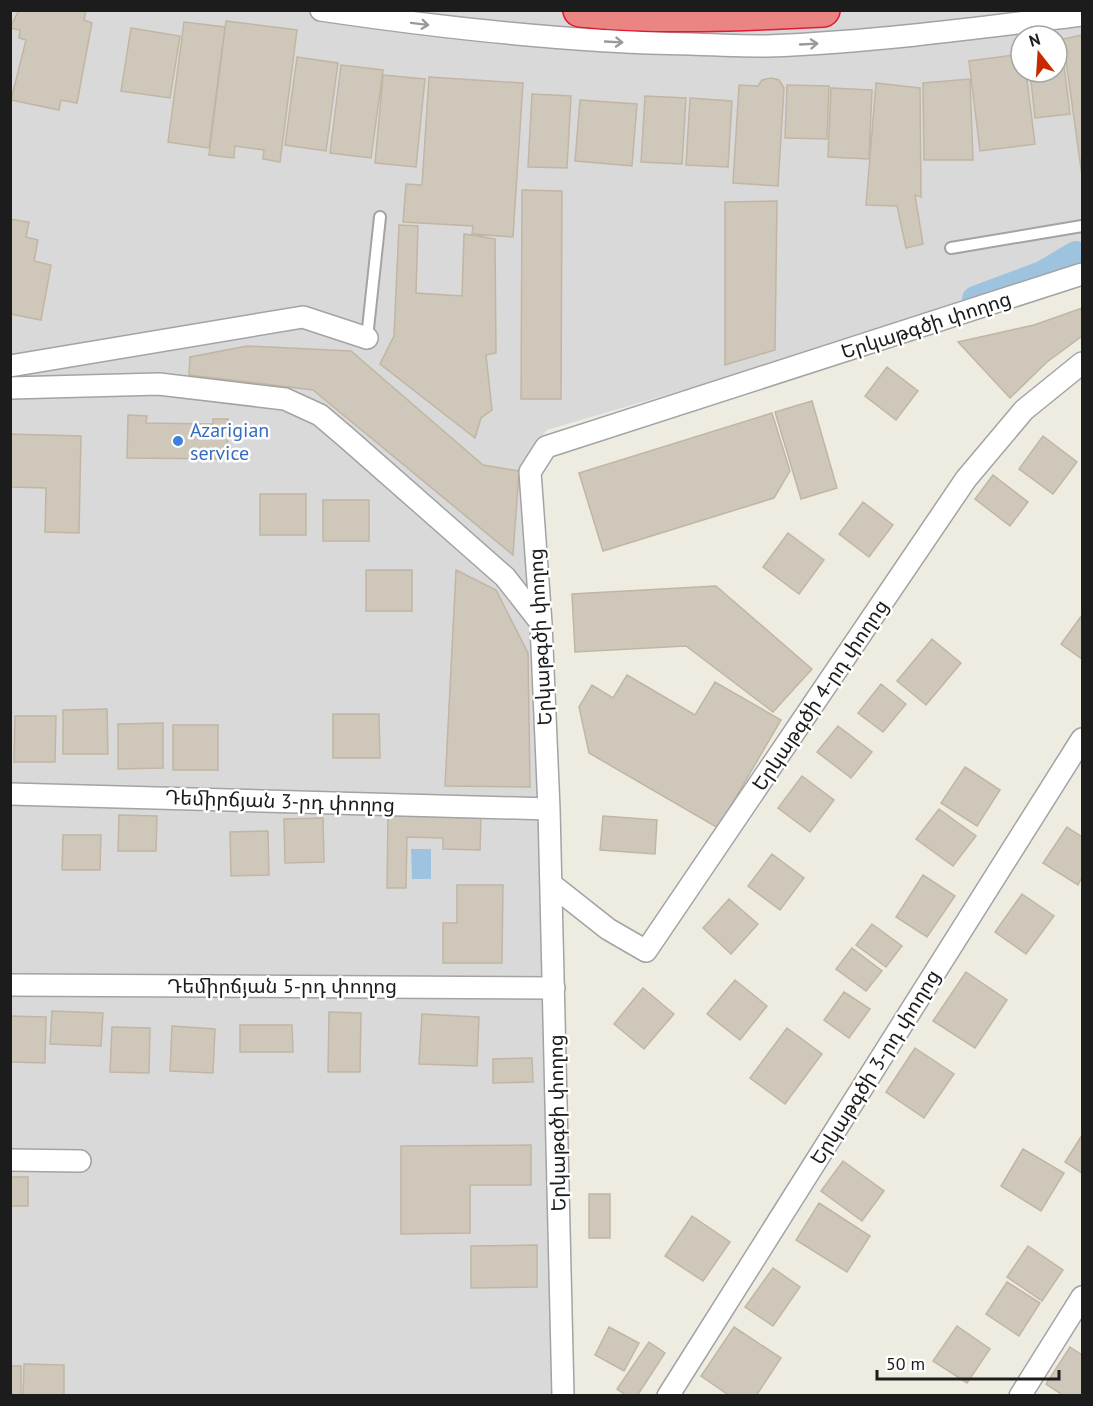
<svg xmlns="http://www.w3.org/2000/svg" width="1093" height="1406" font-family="'PT Sans','Noto Sans Armenian',sans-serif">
  <rect width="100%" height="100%" fill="#eeece1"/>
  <path fill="#dad9d9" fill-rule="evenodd" d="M10,11H1082V257L1079,261L847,342L547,430L536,442L528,473L573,1395H11ZM1021,36H1057V72H1021Z"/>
  <path fill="#9ec3df" d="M411,849H431V879H412Z"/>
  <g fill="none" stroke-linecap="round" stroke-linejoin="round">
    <path stroke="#9ec3df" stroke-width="26" d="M975,299L1042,274L1076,254"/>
  </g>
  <path fill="#cec7ba" stroke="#c0b6a2" stroke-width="1.5" d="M19,10H86L84,20L92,23L77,103L61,100L59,110L11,100L26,40L19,38L20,30L10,28Z
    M226,21L297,30L280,162L263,159L264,150L235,146L234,158L209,155Z
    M184,22L225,27L209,148L168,142Z
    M131,28L180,36L170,98L121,91Z
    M1082,35V176L1063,39Z
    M1061,41L1070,114L1035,118L1030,72H1057V42Z
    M1021,54V72H1026L1035,144L980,151L969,61Z
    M297,57L338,63L326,151L285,145Z
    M341,65L383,70L371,158L330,153Z
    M383,75L425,79L416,167L375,163Z
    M429,77L523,83L513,237L472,234L473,226L403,222L406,184L422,185Z
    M771,78L779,80L784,88L778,186L733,183L739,85L758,86L762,80Z
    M970,79L973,160H924L923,83Z
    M876,83L920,88L921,197L915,195L923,244L906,248L897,206L866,205Z
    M787,85L829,86L827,139L785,138Z
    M831,88L872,90L869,159L828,157Z
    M532,94L571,96L567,168L528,167Z
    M645,96L686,98L682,164L641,162Z
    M690,98L732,101L728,167L686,165Z
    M580,100L637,104L632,166L575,161Z
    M522,190L562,191L561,399H521Z
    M777,201L775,350L725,365V202Z
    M10,219L29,222L26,237L38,240L34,261L51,265L41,320L10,314Z
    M399,225L418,226L416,293L462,296L464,234L495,239L496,353L486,355L492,410L481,418L475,438L380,364L394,336Z
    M1082,308V336L1047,362L1010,398L958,342L1034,325Z
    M247,346L351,351L483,465L519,471L513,555L313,390L189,375L190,357Z
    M887,367L918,391L896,420L865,396Z
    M812,401L837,488L801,499L775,412Z
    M772,413L790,471L774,498L603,551L579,473Z
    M128,415L147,416L146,423L213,424V419H228L227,459L127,458Z
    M10,434L81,436L79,533L45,532L46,488L10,487Z
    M1043,436L1077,462L1053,494L1019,469Z
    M993,475L1028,502L1010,526L975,499Z
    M260,494H306V535H260Z
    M323,500H369V541H323Z
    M863,502L893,525L869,557L839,534Z
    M788,533L824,560L799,594L763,567Z
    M366,570H412V611H366Z
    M456,570L496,590L528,653L530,787L445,786Z
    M716,586L812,669L773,712L686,646L575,652L572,594Z
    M1082,615V659L1061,644Z
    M932,639L961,663L926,705L897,681Z
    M627,675L695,715L715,682L781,720L718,828L589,753L579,707L592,685L613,698Z
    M881,684L906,704L883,732L858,713Z
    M107,709L108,754H63V710Z
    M333,714H379L380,758H333Z
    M15,716H56L55,762H14Z
    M163,723V768L118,769V724Z
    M173,725H218V770H173Z
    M838,726L872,752L851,778L817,752Z
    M965,767L1000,790L977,826L941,803Z
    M802,776L834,800L810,832L778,808Z
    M939,809L976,836L953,866L916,839Z
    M388,814L481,816L480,850L443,849V838L407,837L406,888H387Z
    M119,815L157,816L156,851H118Z
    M603,816L657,820L655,854L600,850Z
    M323,818L324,862L285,863L284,819Z
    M1067,827L1082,837V877L1078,885L1043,863Z
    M268,831L269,875L231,876L230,832Z
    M63,835H101L100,870H62Z
    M772,854L804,878L780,910L748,886Z
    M923,875L955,896L927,937L896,917Z
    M457,885H503L502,963H443V923H457Z
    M1022,894L1054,916L1026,954L995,932Z
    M729,899L758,924L731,954L703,928Z
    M872,924L902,946L886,967L856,945Z
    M852,948L882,971L866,991L836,969Z
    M966,972L1007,1000L975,1048L933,1021Z
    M735,980L767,1006L740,1040L707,1014Z
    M643,988L674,1014L644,1049L614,1024Z
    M844,992L870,1009L849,1038L824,1020Z
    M52,1011L103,1013L101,1046L50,1044Z
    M329,1012L361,1013L360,1072H328Z
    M422,1014L479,1017L477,1066L419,1064Z
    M10,1016L46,1017L45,1063L10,1062Z
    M240,1025H292L293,1052H240Z
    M172,1026L215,1029L213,1073L170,1071Z
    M112,1027L150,1028L149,1073L110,1072Z
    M787,1028L822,1054L785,1104L750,1078Z
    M915,1048L954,1074L924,1118L886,1092Z
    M532,1058L533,1082L493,1083V1059Z
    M1082,1135V1173L1065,1162Z
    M531,1145V1185H470V1233L401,1234V1146Z
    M1023,1149L1064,1173L1041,1211L1001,1186Z
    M843,1161L884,1191L862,1221L821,1191Z
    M10,1177H28V1206H10Z
    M589,1194H610V1238H589Z
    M819,1203L870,1236L847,1272L796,1240Z
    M692,1216L730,1242L703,1281L665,1256Z
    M537,1245V1287L471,1288V1246Z
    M1028,1246L1063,1270L1042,1301L1007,1277Z
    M773,1268L800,1287L773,1326L745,1307Z
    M1007,1282L1040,1303L1019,1336L986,1314Z
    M957,1326L990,1349L967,1383L933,1361Z
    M609,1327L639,1343L624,1371L595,1355Z
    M734,1327L781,1358L756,1396H730L701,1376Z
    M649,1342L665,1353L637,1396H627L617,1389Z
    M1070,1347L1082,1355V1396H1064L1046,1384Z
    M24,1364L64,1365V1396H23Z
    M10,1366H21V1396H10Z"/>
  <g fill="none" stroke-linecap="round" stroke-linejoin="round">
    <defs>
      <path id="lane" d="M951,248L1082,226
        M367,338L380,217"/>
      <path id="street" d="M321,10C443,28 566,42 690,44C716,45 742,46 767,46C873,42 978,28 1082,15
        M10,366L303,317L367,338
        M10,388L159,384L285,399L320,415L347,438L505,577L541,623
        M10,794L549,809
        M551,884L608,929L646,951L966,479L1024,410L1082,363
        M10,985L554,988
        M10,1160L80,1161
        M563,1396L549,809L541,623L530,472L546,447L1082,274
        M668,1396L1082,739
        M1020,1396L1082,1297"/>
      <path id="highway" d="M580,10C660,18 742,14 823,10"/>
    </defs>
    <use href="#lane" stroke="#a3a3a3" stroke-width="14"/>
    <use href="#street" stroke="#a3a3a3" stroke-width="24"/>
    <use href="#highway" stroke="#e01a34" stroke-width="36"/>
    <use href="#lane" stroke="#fff" stroke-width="10"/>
    <use href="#street" stroke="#fff" stroke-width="21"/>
    <use href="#highway" stroke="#eb8583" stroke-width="33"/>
  </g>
  <defs><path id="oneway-shaft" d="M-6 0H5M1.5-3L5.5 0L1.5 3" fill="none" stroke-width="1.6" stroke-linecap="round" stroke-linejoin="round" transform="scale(1.5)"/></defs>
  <g stroke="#999">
    <use href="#oneway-shaft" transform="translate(420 24) rotate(7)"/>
    <use href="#oneway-shaft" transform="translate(614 42) rotate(3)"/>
    <use href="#oneway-shaft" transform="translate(809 44) rotate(-3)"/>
  </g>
  <circle fill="#3f7fe0" stroke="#fff" stroke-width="2" cx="178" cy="441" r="6"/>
  <g text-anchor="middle" stroke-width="5" stroke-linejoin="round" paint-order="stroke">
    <g font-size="20" fill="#1c1c1c" stroke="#fff">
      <text transform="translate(926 325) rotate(-18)" y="7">Երկաթգծի փողոց</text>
      <text transform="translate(540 637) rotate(-93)" y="7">Երկաթգծի փողոց</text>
      <text transform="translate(820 695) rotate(-56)" y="7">Երկաթգծի 4-րդ փողոց</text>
      <text transform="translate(280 801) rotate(2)" y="7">Դեմիրճյան 3-րդ փողոց</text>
      <text x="282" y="993">Դեմիրճյան 5-րդ փողոց</text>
      <text transform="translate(875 1067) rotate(-58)" y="7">Երկաթգծի 3-րդ փողոց</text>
      <text transform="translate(557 1123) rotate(-91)" y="7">Երկաթգծի փողոց</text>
    </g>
    <g font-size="20" fill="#366cbe" stroke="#fff" text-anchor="start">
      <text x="190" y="437">Azarigian<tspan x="190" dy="23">service</tspan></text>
    </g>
  </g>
  <rect width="1093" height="1406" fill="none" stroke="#1c1c1c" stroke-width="24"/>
  <g transform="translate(1039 54) rotate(343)"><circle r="28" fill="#ffffff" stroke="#a4a4a4" stroke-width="1.5"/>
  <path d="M0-4.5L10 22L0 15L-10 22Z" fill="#c82a00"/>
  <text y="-9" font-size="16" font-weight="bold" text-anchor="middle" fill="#1c1c1c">N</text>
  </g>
  <path d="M877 1370v9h182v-9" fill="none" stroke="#1c1c1c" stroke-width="3"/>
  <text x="886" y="1370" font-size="18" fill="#1c1c1c" stroke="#ffffff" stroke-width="4.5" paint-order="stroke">50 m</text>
</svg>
